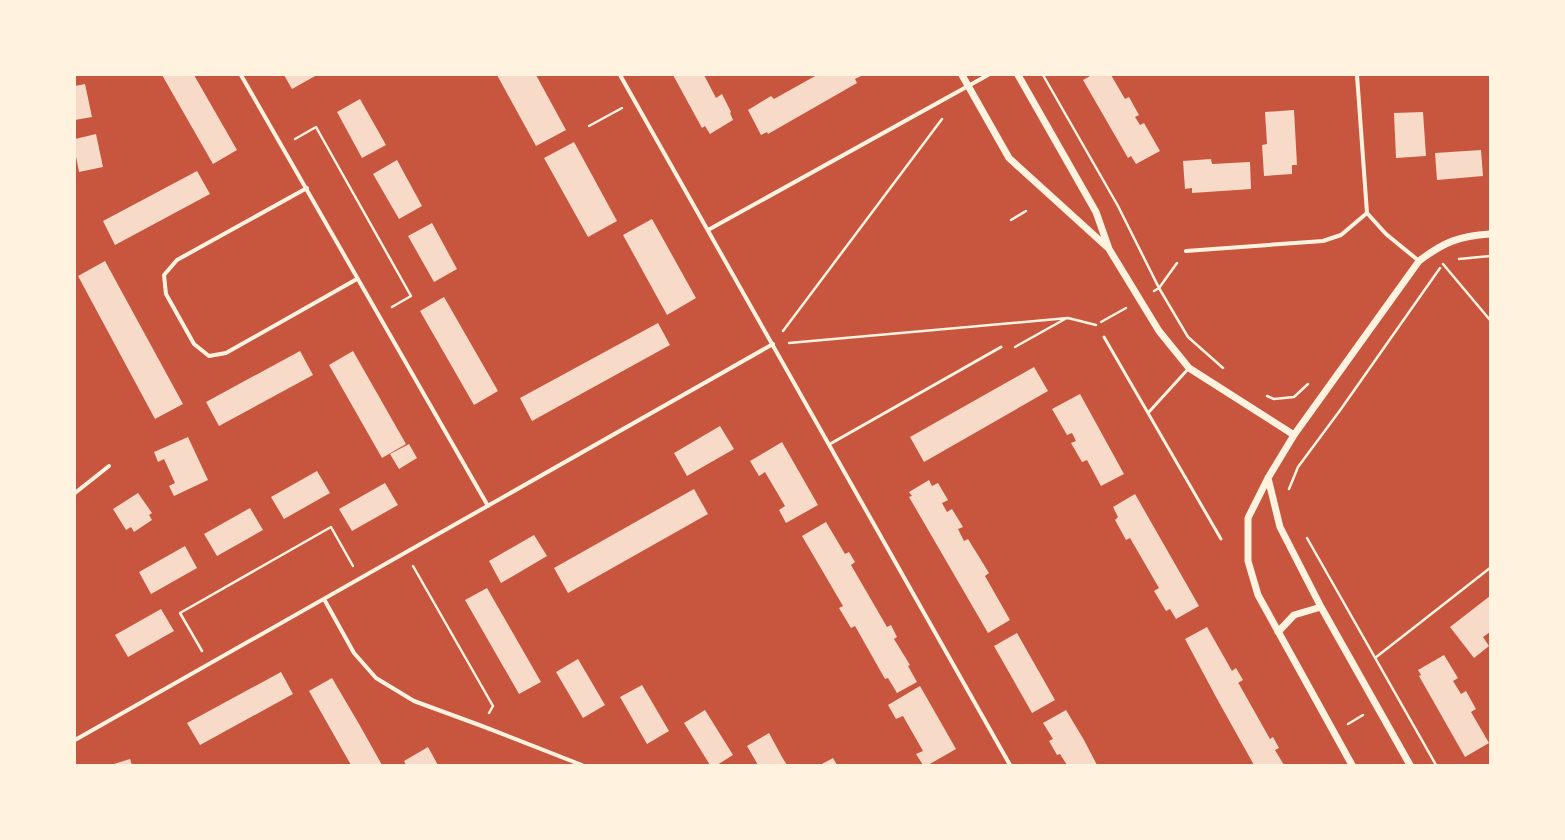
<svg xmlns="http://www.w3.org/2000/svg" width="1565" height="840" font-family="'DM Sans',sans-serif">
  <rect width="100%" height="100%" fill="#c8553d"/>
  <path fill="#f7dbc8" d="M162,75H194L237,150L213,164Z
    M284,75H317L292,89Z
    M497,75H536L566,130L536,146Z
    M673,75H704L716,98L722,94L731,112L730,113L733,120L710,134L705,126L702,128Z
    M817,75H863L855,79L857,83L768,134L767,132L761,135L748,110L771,96L774,99Z
    M1092,75H1111L1125,99L1129,97L1139,115L1135,117L1140,125L1144,123L1160,151L1136,164L1131,156L1128,158L1083,80Z
    M85,84L92,117L75,120V86Z
    M360,99L386,145L362,158L337,112Z
    M1294,110L1297,165H1292V174L1264,176L1262,145L1267,144L1265,112Z
    M1423,112L1426,156L1396,158L1394,113Z
    M96,134L103,167L79,172L75,151V139Z
    M574,142L617,221L588,237L544,158Z
    M1481,150L1483,176L1437,180L1435,153Z
    M1211,159L1212,164L1250,162L1251,189L1192,193V188L1185,189L1183,161Z
    M397,160L422,206L399,219L373,174Z
    M197,171L210,194L115,245L103,221Z
    M652,219L696,298L667,315L623,235Z
    M432,223L457,269L434,282L408,236Z
    M105,261L183,404L155,419L78,276Z
    M444,297L498,391L474,405L420,311Z
    M658,323L670,345L532,421L520,398Z
    M300,351L313,375L219,426L206,402Z
    M353,351L406,444L382,458L329,365Z
    M1034,367L1048,391L924,462L910,437Z
    M1080,394L1124,474L1101,486L1087,460L1082,462L1071,443L1076,441L1072,433L1067,435L1052,409Z
    M720,426L734,449L687,476L674,453Z
    M188,437L208,480L174,496L169,486L175,483L164,459L158,462L154,452Z
    M782,442L818,505L786,523L779,510L785,506L765,472L759,476L750,461Z
    M409,444L417,458L399,469L390,454Z
    M317,471L330,493L284,519L271,497Z
    M929,480L932,486L938,483L948,500L942,503L947,512L952,509L963,527L958,529L964,541L968,539L989,573L985,576L1010,620L988,633L909,497L912,496L909,492Z
    M385,483L398,505L352,531L339,509Z
    M694,489L708,514L568,593L554,568Z
    M138,493L152,513L149,515L152,520L134,532L131,527L126,530L113,509Z
    M1135,494L1199,606L1176,619L1170,609L1166,611L1154,591L1159,588L1130,538L1126,540L1115,520L1118,517L1113,507Z
    M250,508L263,530L217,556L204,534Z
    M826,522L845,554L849,552L855,562L851,565L887,627L891,625L897,637L894,639L910,665L908,666L917,682L897,693L888,678L885,679L855,626L851,628L839,608L843,606L802,536Z
    M534,535L547,556L501,583L489,561Z
    M185,546L197,568L151,594L139,572Z
    M487,588L541,682L519,694L465,600Z
    M1490,596V632L1483,637L1489,646L1474,658L1450,627Z
    M161,609L174,631L128,657L115,635Z
    M1207,627L1232,671L1236,668L1243,680L1238,683L1239,684L1270,739L1273,737L1279,748L1275,750L1284,765H1254L1216,697L1185,639Z
    M1017,633L1055,700L1032,713L994,646Z
    M1444,655L1458,678L1453,681L1461,694L1466,691L1476,709L1471,712L1489,743L1465,757L1419,676L1421,675L1418,670Z
    M578,659L605,705L583,718L556,672Z
    M281,672L293,694L200,745L187,723Z
    M332,678L359,724L382,765H351L309,691Z
    M642,685L669,731L647,744L620,697Z
    M920,686L956,749L928,765H923L916,754L923,751L903,716L896,719L888,705Z
    M705,710L733,755L717,765H710L684,723Z
    M1066,710L1084,740L1097,765H1067L1060,754L1057,755L1049,741L1053,739L1043,723Z
    M769,733L782,757L787,765H758L747,746Z
    M428,747L438,765H406L404,761Z
    M833,758L837,765H820Z
    M130,759L132,765H115L114,764Z"/>
  <g fill="none" stroke-linecap="round" stroke-linejoin="round">
    <path stroke="#fff3e0" stroke-width="2.5" d="M1043,75L1118,206L1159,288L1188,337L1223,368
      M589,126L622,108
      M295,139L316,127L411,296L392,307
      M1011,220L1026,211
      M1459,259L1490,256
      M1443,264L1490,320
      M1154,291L1159,288L1177,263
      M1101,322L1126,308
      M783,331L942,119
      M789,343L1068,318L1096,325
      M1015,347L1065,319
      M1267,396L1274,399L1294,397L1308,384
      M1289,489L1298,467L1341,409L1440,268
      M1307,538L1436,765
      M413,566L493,706L489,713
      M202,651L180,613L331,527L353,566
      M1375,658L1490,568
      M1348,724L1363,715"/>
    <path stroke="#fff3e0" stroke-width="3" d="M1104,337L1221,539
      M1148,413L1189,368
      M830,444L1001,347"/>
    <path stroke="#fff3e0" stroke-width="4" d="M241,75L488,506
      M620,75L1010,765
      M1357,75L1367,213
      M307,188L177,260L164,275L166,294L194,344L209,356L226,353L357,279
      M708,230L988,75
      M1186,251L1323,241L1341,235L1367,213L1386,234L1419,261
      M75,493L109,466
      M324,599L354,653L376,678L414,701L482,726L582,765
      M75,740L773,344"/>
    <path stroke="#fff3e0" stroke-width="7" d="M962,75L1009,158L1107,247
      M1018,75L1096,212L1109,249L1159,331L1189,368L1294,435
      M1268,478L1280,527L1321,607L1410,765
      M1278,632L1294,615L1321,607
      M1352,765L1258,595L1248,561V518L1268,478L1294,435L1419,261C1444,242 1459,236 1490,234"/>
  </g>
  <rect width="1565" height="840" fill="none" stroke="#fff3e0" stroke-width="152"/>
</svg>
